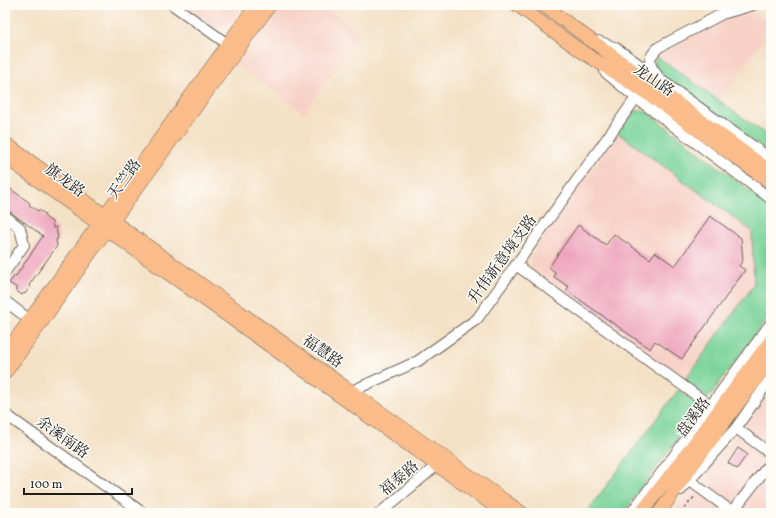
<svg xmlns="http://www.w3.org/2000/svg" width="776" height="518" font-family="Vollkorn,'Noto Serif SC',serif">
  <rect width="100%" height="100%" fill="#fdfcf7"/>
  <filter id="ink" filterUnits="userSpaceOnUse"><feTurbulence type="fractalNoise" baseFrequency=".025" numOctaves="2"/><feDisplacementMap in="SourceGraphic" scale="8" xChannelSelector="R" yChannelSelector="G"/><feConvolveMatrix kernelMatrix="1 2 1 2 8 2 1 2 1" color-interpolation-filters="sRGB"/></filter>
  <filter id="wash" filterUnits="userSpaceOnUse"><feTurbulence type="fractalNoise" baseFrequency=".012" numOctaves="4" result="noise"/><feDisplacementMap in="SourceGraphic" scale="16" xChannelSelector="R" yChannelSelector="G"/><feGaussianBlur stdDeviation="0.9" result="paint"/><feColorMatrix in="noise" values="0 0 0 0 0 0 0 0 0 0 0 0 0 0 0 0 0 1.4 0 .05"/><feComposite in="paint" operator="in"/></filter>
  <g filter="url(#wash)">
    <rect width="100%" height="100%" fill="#f4e0c4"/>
    <path fill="#f7d1c6" d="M182,5H244L230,25L214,28Z
      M278,5H322L361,33L304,113L236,65Z
      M754,12L771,24V29L720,102L658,57L662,53L725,18Z
      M618,133L752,231L754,285L684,381L533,271L531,255Z
      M771,390V513H671L681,499L730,444Z"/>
    <path fill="#79d399" stroke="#4a785a" d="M658,57L771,138V154L663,76L655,65V60Z
      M644,110L771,207V313L708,398L684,381L754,285L752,231L618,133L634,111Z
      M678,390L701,407L623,513H586Z"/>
    <g id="blocks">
      <path fill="#eea2bc" d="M5,185L30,203L29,205L38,211L39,210L45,214L44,216L52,222L53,228L56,227L58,239H56L57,246L29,285L31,286L25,294L24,293L22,295L15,290L17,288L9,283L15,275L16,276L43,236L5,208Z
        M710,216L741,238L743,260L739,266L745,270L682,359L655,341L650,349L566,290L569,287L554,277L555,272L549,267L578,225L606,245L614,234L650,259L655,252L675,266Z
        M738,448L747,454L737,469L728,463Z"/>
    </g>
  </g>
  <g filter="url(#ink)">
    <use href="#blocks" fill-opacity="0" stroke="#686157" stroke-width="1"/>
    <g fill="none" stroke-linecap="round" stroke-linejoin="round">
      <defs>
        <path id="minor" d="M173,5L233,48
          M598,41L616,48L771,159
          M605,72L636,98L771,199
          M657,75C647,63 648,57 659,47L722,14L753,5
          M5,216L20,228L24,245L5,272
          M516,265L711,406
          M5,301L34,323
          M352,391L418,361L477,319L636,98
          M5,414L143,513
          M736,428L771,454
          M690,481L734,513
          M681,490L736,428L771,378
          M732,512L771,462
          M380,513L437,465
          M631,513L676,453L771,323"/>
        <path id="major" d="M517,5L581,51L651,96L771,183
          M543,5L771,172
          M5,143C176,268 350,390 522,513
          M5,157L504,513
          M5,354L256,5
          M5,373L39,326L112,222L270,5
          M641,513L682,460L771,340
          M659,513L692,466L771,359"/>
      </defs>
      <use href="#minor" stroke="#686157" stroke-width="12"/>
      <use href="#major" stroke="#686157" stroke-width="14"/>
      <path stroke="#686157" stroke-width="1.5" stroke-dasharray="3 3" stroke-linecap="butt" d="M680,513L696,495"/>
      <use href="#minor" stroke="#fff" stroke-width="10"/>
      <use href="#major" stroke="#f9bc8a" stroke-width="13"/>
    </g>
  </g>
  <g text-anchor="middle" stroke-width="3" stroke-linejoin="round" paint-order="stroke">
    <g font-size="15" fill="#1c1c1c" stroke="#fdfcf7">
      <text transform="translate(654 80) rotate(34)" y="5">龙山路</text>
      <text transform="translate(124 179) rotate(-54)" y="5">天竺路</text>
      <text transform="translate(65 180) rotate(36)" y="5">旗龙路</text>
      <text transform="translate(502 259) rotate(-54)" y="5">升伟新意境支路</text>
      <text transform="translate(323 351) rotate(35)" y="5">福慧路</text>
      <text transform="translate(693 417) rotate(-53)" y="5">盘溪路</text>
      <text transform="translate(63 437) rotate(36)" y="5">余溪南路</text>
      <text transform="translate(399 478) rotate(-40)" y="5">福泰路</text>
    </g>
  </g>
  <rect width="776" height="518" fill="none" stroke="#fdfcf7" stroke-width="20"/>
  <path d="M24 488v6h108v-6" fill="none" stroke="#1c1c1c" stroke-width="2"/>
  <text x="30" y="488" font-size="12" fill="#1c1c1c" stroke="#fdfcf7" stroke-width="3" paint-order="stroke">100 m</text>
</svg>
